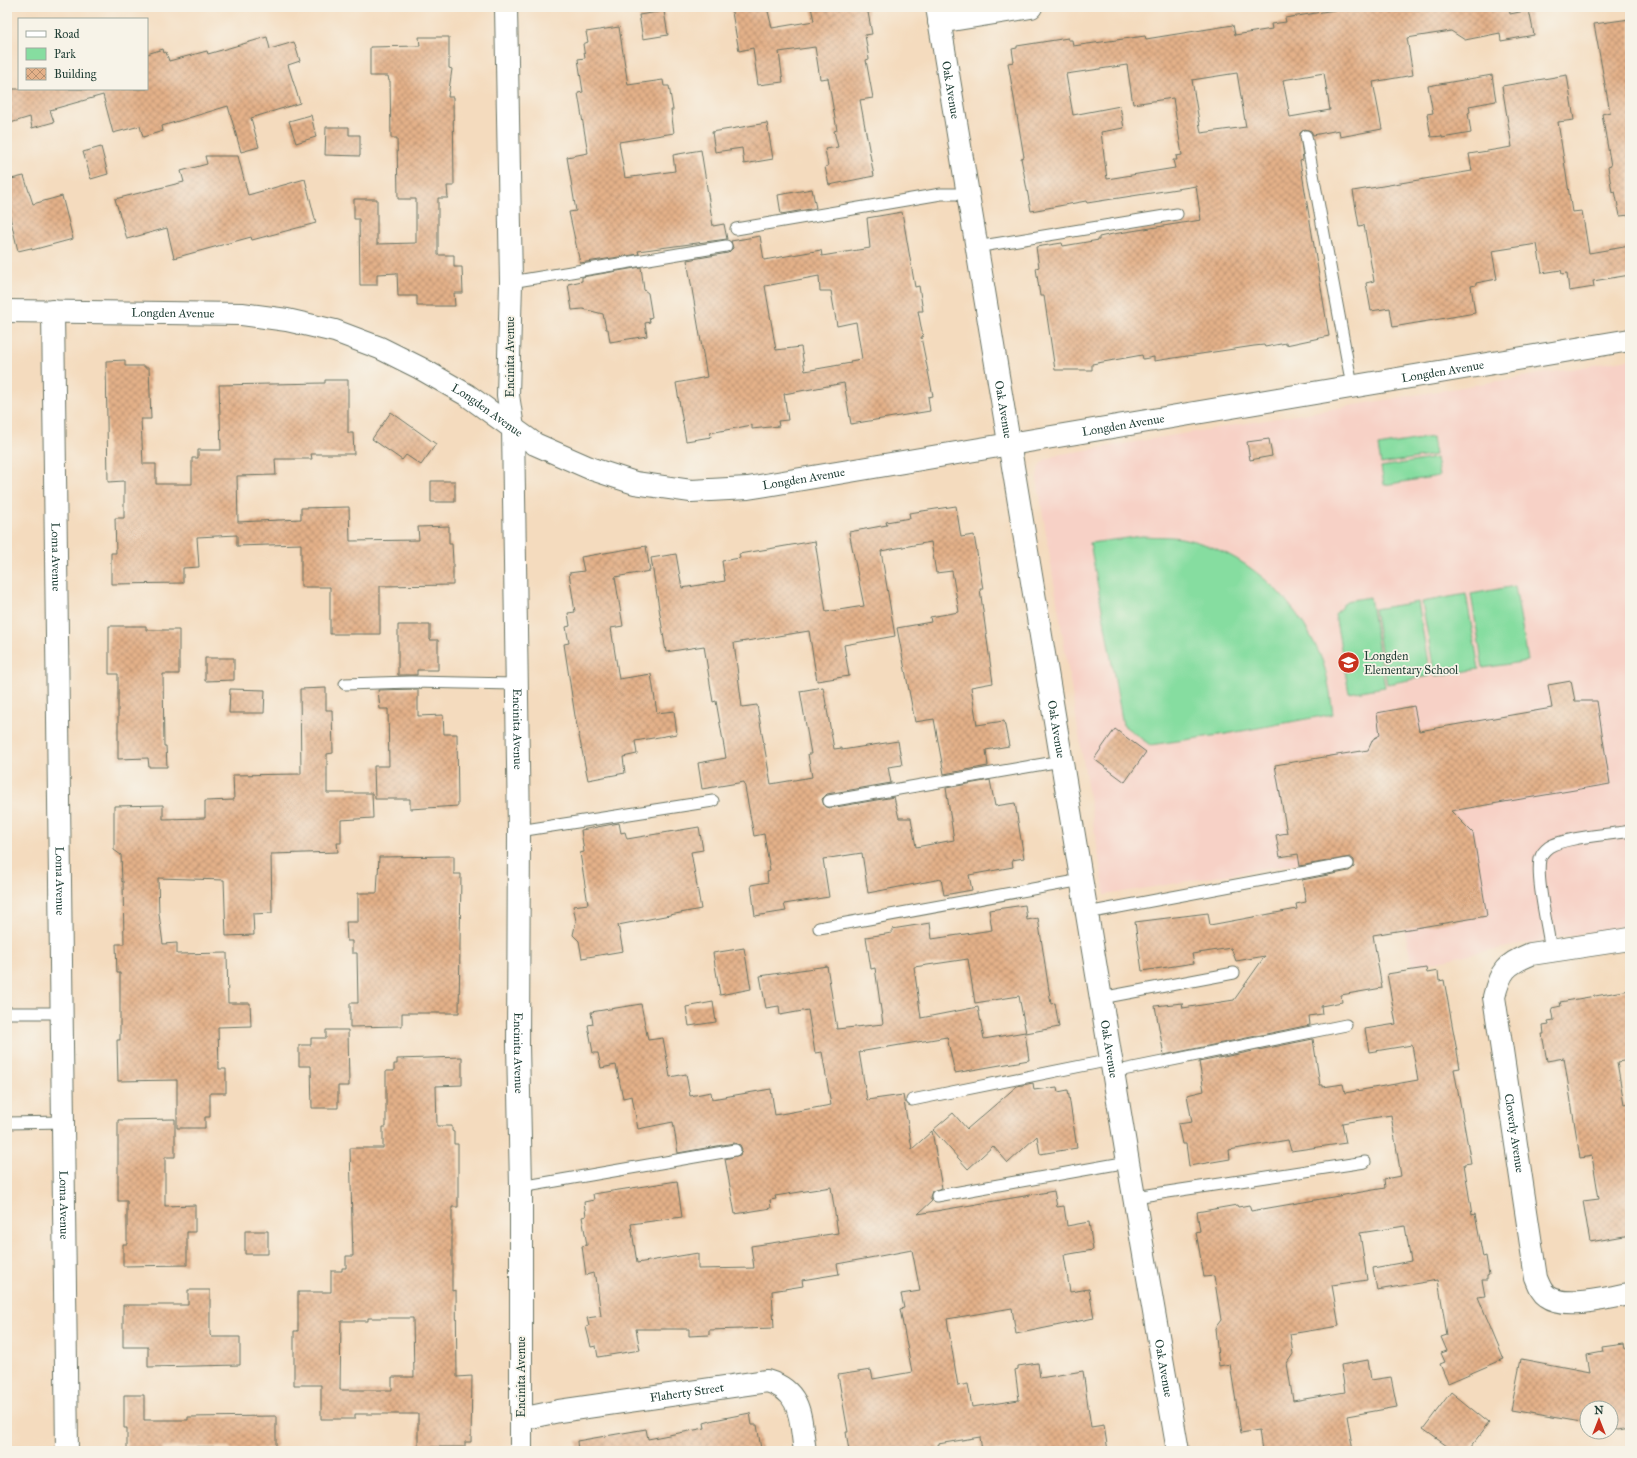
<svg xmlns="http://www.w3.org/2000/svg" width="1637" height="1458" font-family="'IM FELL Great Primer',serif">
  <defs>
    <pattern id="building-cross-hatch" width="8" height="8" patternUnits="userSpaceOnUse"><rect width="8" height="8" fill="#e4b189"/><path d="M0 0l8 8M0 8l8-8" fill="none" stroke="#b89171"/></pattern>
  </defs>
  <rect width="100%" height="100%" fill="#f7f3e8"/>
  <filter id="ink" filterUnits="userSpaceOnUse"><feTurbulence type="fractalNoise" baseFrequency=".025" numOctaves="2"/><feDisplacementMap in="SourceGraphic" scale="8" xChannelSelector="R" yChannelSelector="G"/><feConvolveMatrix kernelMatrix="1 2 1 2 8 2 1 2 1" color-interpolation-filters="sRGB"/></filter>
  <filter id="wash" filterUnits="userSpaceOnUse"><feTurbulence type="fractalNoise" baseFrequency=".012" numOctaves="4" result="noise"/><feDisplacementMap in="SourceGraphic" scale="16" xChannelSelector="R" yChannelSelector="G"/><feGaussianBlur stdDeviation="0.9" result="paint"/><feColorMatrix in="noise" values="0 0 0 0 0 0 0 0 0 0 0 0 0 0 0 0 0 1.4 0 .05"/><feComposite in="paint" operator="in"/></filter>
  <g filter="url(#wash)">
    <rect width="100%" height="100%" fill="#f4dbbe"/>
    <path fill="#f7d1c6" d="M1630,359V925L1470,954L1412,967L1389,848L1105,895L1037,478L1039,467L1043,461L1056,455Z"/>
    <path fill="#86dda0" stroke="#528d6a" d="M1432,437L1435,455L1381,464L1378,446Z
      M1436,458L1439,476L1384,485L1381,467Z
      M1142,536C1155,537 1169,536 1181,538C1244,550 1295,597 1320,655C1328,673 1330,694 1333,714L1226,734L1150,745L1123,725L1090,543Z
      M1515,586L1528,661L1483,668L1471,594Z
      M1466,594L1479,669L1435,676L1422,602Z
      M1370,597L1385,687L1349,693L1335,615L1346,601Z
      M1418,602L1430,676L1387,684L1374,609Z"/>
    <g id="blocks">
      <path fill="url(#building-cross-hatch)" fill-rule="evenodd" d="M731,7H767L772,28L814,21L811,7H867L872,34L865,35L869,59L866,60L873,98L860,100L874,176L829,185L825,167L828,166L825,149L838,147L834,131L837,130L828,78L820,79L815,47L779,52L783,82L758,85L753,48L739,51Z
        M1353,7H1509L1510,14L1529,10L1534,35L1501,41L1500,33L1465,40L1451,31L1407,38L1413,75L1373,82L1382,129L1340,137L1339,130L1313,135L1311,131L1305,129L1300,133L1303,160L1300,161L1329,336L1286,345V343L1265,347L1264,345L1254,346L1154,361V357L1143,359L1142,355L1092,364V370H1055L1044,296H1040L1036,268L1039,267L1036,247L1062,243L1063,246L1099,240V237L1113,234L1201,220L1196,186L1087,203L1086,201L1031,211L1021,158L1024,157L1008,63L1014,62L1012,49L1017,48V46L1068,38V40H1072L1073,46L1145,36L1146,39L1233,25L1235,35L1272,29L1271,24L1286,22L1285,18ZM1127,65L1133,104L1173,98L1182,155L1176,156L1177,160H1173L1175,168L1107,179L1101,132L1124,128L1120,106L1073,115L1066,74ZM1237,73L1246,127L1201,133L1192,80ZM1324,73L1330,110L1290,117L1283,80Z
        M664,11L668,35L643,39L639,15Z
        M1630,19V215L1620,216L1615,191L1612,192L1608,167L1611,166L1602,114L1610,112L1594,24Z
        M619,27L628,85L663,80L664,86H669L673,110H671L674,133L619,142L625,178L675,171L673,155L701,150L713,226L724,224L727,239L638,251L639,254L580,263L569,212L576,211L567,157L588,153L578,93L583,92L578,59L585,58L583,44L588,42L586,32Z
        M267,37L270,49L294,42L300,61L288,65L300,103L251,118L259,147L241,152L228,106L162,126L163,131L143,137L140,126L113,133L103,95L50,110L54,122L32,128L30,117L7,124V89H147V54L163,49L164,53L166,52L169,61L207,51L208,54Z
        M419,37H449V68L452,69L448,97H453L454,186H447L448,198H438V255H454V267H462L463,293H454L455,306H417V296H398L397,273L377,274V285H360L359,219H354V199H377V244L416,243V199H398L397,138H391L390,81H389L388,76H370V47L420,46Z
        M1492,75L1496,101L1469,106L1470,112L1468,113L1471,133L1442,138V136L1431,137L1427,114L1433,113L1428,86Z
        M1567,75L1574,120L1558,122L1572,212L1582,211L1589,253L1630,246V275L1593,281L1594,287L1569,291L1567,273L1562,274L1561,270L1542,273L1537,244L1492,251L1497,279L1476,283V285L1471,286L1475,313L1393,327L1390,308L1371,311L1366,283L1374,281L1364,225L1359,226L1353,191L1472,171L1469,154L1512,147L1502,86Z
        M311,115L316,137L296,143L289,121Z
        M767,123L773,159L744,164L742,148L715,152L712,132Z
        M326,127H349V135H360V156L325,155Z
        M101,147L108,174L91,179L83,152Z
        M205,156H238L248,195L305,179L316,223L252,240L251,237L174,258L167,228L127,239L115,199L184,182L181,171L207,164Z
        M24,176L33,204L62,196L73,239L32,250L31,248L18,251L7,204V180Z
        M812,189L816,208L781,214L778,195Z
        M902,212L915,287L919,286L923,311H918L923,337H921L933,396L928,397L930,411L851,424L844,383L784,394L788,420L778,421L779,426L752,429V425L710,433L711,437L686,441L676,383L707,377L687,260L728,253L733,248L731,241L760,236L764,260L821,250L822,256L870,248L867,218ZM819,276L820,291H831L837,326L856,322L862,359L850,361L851,363L805,371L801,347L776,350L765,286Z
        M641,267L644,290L648,293L652,317L649,318L650,322L645,323L647,336L610,342L608,329H606L603,314L583,309L572,310L568,284L582,281V277Z
        M125,360V366H145V368H149L151,419H141L143,464H156V484H192V458H198V450H221L219,385L325,383V380H348V433H353L354,454H311L312,459H275L276,475L237,476L238,522L301,519V508L349,507L350,541L419,540L418,527L449,526V544H452L453,561V585L380,586V634H330V587H301V544L237,546V535L197,537L199,567L183,568V583L111,584V553H116L115,518H124V481L108,482L106,361Z
        M391,412L436,444L421,465L406,455L402,460L372,439Z
        M1269,439L1272,456L1250,460L1247,442Z
        M431,481H455V502H431Z
        M956,506L961,537L974,535L983,589H980L993,683L971,687L977,725L1004,721L1009,746L986,750L988,766L944,774L934,719L915,722L897,628L931,622L930,617L959,612L952,571L936,573L931,542L881,551L895,636L844,645L849,676L817,681L809,631L734,643L742,707L757,705L771,784L812,777L808,754H811L800,691L823,687L834,749L842,748V750L898,741L902,765L888,767L891,783L827,794L822,799L824,806L830,808L894,797L899,818H911L916,847L954,840L946,788L990,780L995,806L1015,803L1024,858L1012,860L1013,867L969,875L972,890L944,895L941,879L868,893L862,853L823,859L829,897L784,904L786,911L755,916L751,885L768,882L767,872L770,871L764,834L754,836L744,782L702,789L698,763L726,758L716,701L713,702L704,646L666,652L651,558L676,554L682,588L725,581L722,561L740,558L739,554L815,541L826,612L864,606L849,532L887,525L886,522L910,518L909,513Z
        M646,546L650,571L615,577L623,626L611,628L619,679L651,674L657,713L674,711L677,734L635,741L637,754L623,757L625,773L588,780L575,716L564,644L569,643L566,627L570,626L568,613L575,612L569,573L584,571L581,557Z
        M398,625H430V640H438V670H417V675H398Z
        M109,626H146V630H179V674H163L164,746H166L167,767H149L148,758L118,759V674H109Z
        M205,658H234V680L205,681Z
        M1571,681L1575,701H1597L1610,784L1451,811L1473,833L1487,916L1373,935L1382,988L1341,995L1342,1002L1321,1006L1322,1014L1309,1016L1310,1025L1164,1055L1155,1006L1182,1003L1183,1008L1234,1000L1265,956L1236,961L1231,948L1192,954L1194,963L1142,971L1135,922L1208,913L1210,925L1297,909L1296,904L1306,902L1302,880L1349,871L1354,867V860L1350,857L1300,866L1298,854L1280,857L1276,835L1287,833L1275,765L1368,750L1373,739L1380,735L1377,713L1414,706L1419,731L1552,708L1548,685Z
        M326,688V710H332L333,753L327,754V793H372L373,818L341,820V843H337L338,852L271,854L272,913L253,914L254,935L226,936L224,880L158,878L159,914L163,944L177,943V954L227,953L228,1003H250L251,1026L218,1027L219,1069H226V1093H210V1117H205V1128H177V1080L118,1081L117,1040H120V973H117L116,944H124L123,881L122,882L121,855L114,850V806L163,805V819L205,818V801L234,800L233,775L301,774L300,689Z
        M230,689L265,690L264,713H229Z
        M418,689V716L443,715L444,734H457L458,806L410,809V799H375L374,766H389L388,709H380L378,690Z
        M1115,729L1146,752L1125,782L1094,759Z
        M619,823L621,833L625,832L627,839L699,827L703,850L691,852L701,909L618,925L623,951L582,958L579,941L573,935L576,921L573,906L588,904L580,853L584,852L581,830Z
        M454,856V874H461L459,1013H402V1026L350,1027V1003H358L357,953H352V941H347L346,922H358V893H377L379,857Z
        M1025,905L1027,920L1038,918L1051,1004L1055,1003L1059,1027L1026,1033L1019,996L975,1003L968,959L914,967L921,1018L978,1007L984,1039L1025,1032L1029,1060L955,1073L947,1037L859,1052L867,1100L903,1095L912,1149L932,1131L942,1188L932,1191L930,1197L932,1201L918,1214L1054,1191L1057,1207L1064,1206L1067,1226L1089,1222L1093,1250L1064,1255L1070,1292L1089,1289L1094,1318L1016,1334L1012,1308L947,1319L958,1386L968,1384L972,1407L1019,1400L1015,1370L1018,1369V1366L1038,1363L1040,1378L1083,1371L1091,1427L1104,1425L1108,1451H982L980,1437L938,1444L939,1451H849L846,1432H848L838,1375L871,1370L873,1379L912,1372L900,1309L904,1308L901,1294L920,1291L912,1250L837,1264L839,1274L802,1280L803,1286L772,1291L774,1328L709,1330V1335L689,1336V1329H636L640,1350L598,1357L596,1346L591,1347L586,1327L589,1326L587,1318L601,1316L596,1277H594L593,1273L586,1275L582,1246L587,1245L582,1217L586,1216L584,1202L594,1200L593,1194L677,1181L682,1217L631,1224L637,1263L698,1253V1269L754,1268L751,1246L838,1233L831,1187L775,1196L776,1199L770,1200L771,1208L735,1214L725,1159L740,1155L742,1149L740,1145L734,1143L678,1153L673,1122L638,1129L632,1096L623,1098L616,1065L601,1068L598,1053H593L588,1025L593,1024L591,1012L641,1004L648,1040L663,1038L670,1077L686,1074L690,1096L711,1092L712,1099L771,1089L775,1115L831,1105L822,1052L815,1053L808,1010L780,1015L779,1006L766,1008L760,976L827,966L837,1029L883,1024L875,968L871,969L866,937L892,933V929L930,923L932,939L992,930L989,910Z
        M744,948L751,989L720,995L713,953Z
        M1426,968L1427,973L1438,971L1439,981L1444,980L1460,1068L1454,1069L1471,1163L1464,1164L1472,1215L1475,1214L1483,1257L1486,1256L1489,1275L1487,1276V1280H1482L1485,1296L1478,1297L1504,1359L1448,1383L1440,1364L1445,1362L1441,1353L1447,1351L1441,1337L1447,1335L1438,1280L1377,1290L1373,1268L1411,1261L1405,1226L1360,1233L1367,1280L1332,1285L1339,1326L1290,1334L1293,1354L1287,1363L1293,1401L1345,1392L1341,1365L1368,1360L1371,1380L1391,1377L1397,1407L1347,1416L1353,1451H1262L1259,1430L1241,1433L1230,1364L1219,1366L1215,1328L1221,1320L1214,1276L1204,1277L1196,1232L1200,1231L1197,1212L1237,1205L1238,1207L1249,1205L1251,1211L1385,1188L1384,1179L1401,1176L1391,1115L1342,1123L1346,1143L1291,1151L1288,1140L1229,1150L1230,1159L1189,1166L1186,1144H1182L1178,1124L1192,1122L1187,1095L1204,1091L1199,1062L1313,1039L1320,1085H1323V1087L1343,1084L1345,1093L1418,1080L1412,1045L1369,1052L1365,1029L1396,1024L1387,974Z
        M1630,990V1060L1617,1062L1624,1104L1630,1103V1202L1627,1203L1630,1220V1235L1590,1242L1583,1201L1599,1199L1592,1156L1580,1158L1564,1058L1547,1061L1542,1034H1544L1543,1026L1549,1025L1548,1021L1554,1020L1552,1008L1561,1006L1560,1002Z
        M713,1002L716,1022L689,1026L686,1007Z
        M326,1030H348L349,1086H338V1108H312L311,1066H299V1045H311V1038H326Z
        M462,1057V1085L436,1086L437,1126H452V1131L454,1132V1144H458V1207H452V1291L456,1290L457,1377L472,1376L471,1442H465V1447H418V1414H355V1419H321V1385H294V1331H298V1292H331V1271H342V1268H346V1256H353L350,1148H383V1127H386V1071H394V1064H397V1059ZM368,1318H413L414,1377H392V1390H340L341,1321H368Z
        M1033,1083L1034,1090L1057,1087L1058,1092L1068,1090L1077,1148L1040,1154L1037,1136L1008,1163L993,1146L968,1169L933,1130L953,1113L967,1129L1017,1086Z
        M175,1119V1157H165V1206L195,1205V1232H187V1265L123,1266V1244H127V1201H118V1120Z
        M245,1231H268V1254H245Z
        M188,1290H210V1335L212,1337H240V1365L148,1367V1347H123V1305H188Z
        M1624,1344L1625,1349L1630,1348V1427L1618,1429L1611,1427V1408H1587V1423L1511,1410L1521,1359L1590,1372L1587,1355L1603,1352L1602,1347Z
        M1451,1392L1489,1423L1467,1451H1454L1423,1429Z
        M124,1395H144V1420H188V1417L276,1416V1448L231,1450L228,1447H163V1451H127V1428H124Z
        M750,1413L752,1425H757L761,1449L750,1451H578L577,1441L646,1429L648,1439L705,1428L704,1423L714,1420Z"/>
    </g>
  </g>
  <g filter="url(#ink)">
    <use href="#blocks" fill-opacity="0" stroke="#6a7464" stroke-width="1"/>
    <g fill="none" stroke-linecap="round" stroke-linejoin="round">
      <defs>
        <path id="lane" d="M1306,136L1352,386
          M736,229L941,194H967
          M976,247L1177,214
          M511,282L726,246
          M345,684L411,682L517,684
          M829,801L1061,761
          M519,831L713,801
          M1087,913L1348,864
          M819,928L1082,880
          M1551,951C1548,928 1536,880 1540,859C1541,855 1545,850 1549,847C1565,837 1609,835 1630,831
          M1101,998L1234,973
          M7,1013H62
          M1113,1072L1346,1025
          M912,1100L1111,1060
          M7,1123L64,1122
          M521,1187L735,1150
          M937,1196L1128,1162
          M1135,1197L1365,1162"/>
        <g id="street">
          <path d="M506,7L511,282L508,395L513,428"/>
          <path d="M939,22L1031,7"/>
          <path id="s1" d="M53,311L67,1451"/>
          <path id="s2" d="M1630,939L1531,954C1506,964 1500,971 1494,997L1536,1278C1539,1285 1541,1292 1547,1296C1566,1310 1608,1297 1630,1294"/>
          <path id="s3" d="M521,1419L559,1411L767,1381C803,1391 800,1420 805,1451"/>
        </g>
        <g id="secondary">
          <path id="s4" d="M937,7L1128,1162L1178,1451"/>
          <path id="s5" d="M7,311L242,314L287,320L335,331L380,348L420,368L467,395L535,444L592,469L635,483L691,491L748,488L1630,340"/>
          <path id="s6" d="M513,428L519,831L518,1045L521,1187V1451"/>
        </g>
      </defs>
      <use href="#lane" stroke="#6a7464" stroke-width="13"/>
      <use href="#street" stroke="#6a7464" stroke-width="24"/>
      <use href="#secondary" stroke="#6a7464" stroke-width="24"/>
      <use href="#lane" stroke="#fff" stroke-width="11"/>
      <use href="#street" stroke="#fff" stroke-width="22"/>
      <use href="#secondary" stroke="#fff" stroke-width="22"/>
    </g>
  </g>
  <defs>
    <symbol id="school-disc" viewBox="-11 -11 22 22"><circle r="9.5" fill="#c8321e" stroke="#f7f3e8"/><path d="M0-5L7-2L0 1L-7-2ZM-4 1L0 2.5L4 1V4Q0 6-4 4Z" fill="#fff"/></symbol>
  </defs>
  <g fill-rule="evenodd">
    <use href="#school-disc" x="1336" y="650" width="25" height="25"/>
  </g>
  <g text-anchor="middle" stroke-width="3.5" stroke-linejoin="round" paint-order="stroke">
    <g font-size="12" fill="#1f3d34" stroke="#f7f3e8">
      <text dy="4" stroke="none"><textPath href="#s4" startOffset="84">Oak Avenue</textPath></text>
      <text dy="4" stroke="none"><textPath href="#s5" startOffset="166">Longden Avenue</textPath></text>
      <text transform="translate(510 357) rotate(-90)" y="4">Encinita Avenue</text>
      <text dy="4" stroke="none"><textPath href="#s5" startOffset="1486">Longden Avenue</textPath></text>
      <text dy="4" stroke="none"><textPath href="#s4" startOffset="408">Oak Avenue</textPath></text>
      <text dy="4" stroke="none"><textPath href="#s5" startOffset="502">Longden Avenue</textPath></text>
      <text dy="4" stroke="none"><textPath href="#s5" startOffset="1162">Longden Avenue</textPath></text>
      <text dy="4" stroke="none"><textPath href="#s5" startOffset="838">Longden Avenue</textPath></text>
      <text dy="4" stroke="none"><textPath href="#s1" startOffset="246">Loma Avenue</textPath></text>
      <text dy="4" stroke="none"><textPath href="#s6" startOffset="301">Encinita Avenue</textPath></text>
      <text dy="4" stroke="none"><textPath href="#s4" startOffset="732">Oak Avenue</textPath></text>
      <text dy="4" stroke="none"><textPath href="#s1" startOffset="570">Loma Avenue</textPath></text>
      <text dy="4" stroke="none"><textPath href="#s4" startOffset="1056">Oak Avenue</textPath></text>
      <text dy="4" stroke="none"><textPath href="#s6" startOffset="625">Encinita Avenue</textPath></text>
      <text dy="4" stroke="none"><textPath href="#s2" startOffset="298">Cloverly Avenue</textPath></text>
      <text dy="4" stroke="none"><textPath href="#s1" startOffset="894">Loma Avenue</textPath></text>
      <text dy="4" stroke="none"><textPath href="#s4" startOffset="1380">Oak Avenue</textPath></text>
      <text transform="translate(521 1377) rotate(-90)" y="4">Encinita Avenue</text>
      <text dy="4" stroke="none"><textPath href="#s3" startOffset="168">Flaherty Street</textPath></text>
    </g>
    <g font-size="12" fill="#1f3d34" stroke="#f7f3e8" text-anchor="start">
      <text x="1364" y="660">Longden<tspan x="1364" dy="14">Elementary School</tspan></text>
    </g>
  </g>
  <rect width="1637" height="1458" fill="none" stroke="#f7f3e8" stroke-width="24"/>
  <rect x="18" y="18" width="130" height="72" fill="#f7f3e8" stroke="#a1aaa0"/>
  <rect x="26" y="31" width="20" height="6" fill="#ffffff" stroke="#a1aaa0"/>
  <text x="54" y="38" font-size="12" fill="#1f3d34">Road</text>
  <rect x="26" y="48" width="20" height="12" fill="#86dda0" stroke="#a1aaa0"/>
  <text x="54" y="58" font-size="12" fill="#1f3d34">Park</text>
  <rect x="26" y="68" width="20" height="12" fill="url(#building-cross-hatch)" stroke="#a1aaa0"/>
  <text x="54" y="78" font-size="12" fill="#1f3d34">Building</text>
  <g transform="translate(1599 1420)"><circle r="19" fill="#f7f3e8" stroke="#a1aaa0"/>
  <path d="M0-3L7 15L0 10L-7 15Z" fill="#c8321e"/>
  <text y="-6" font-size="11" font-weight="bold" text-anchor="middle" fill="#1f3d34">N</text>
  </g>
</svg>
